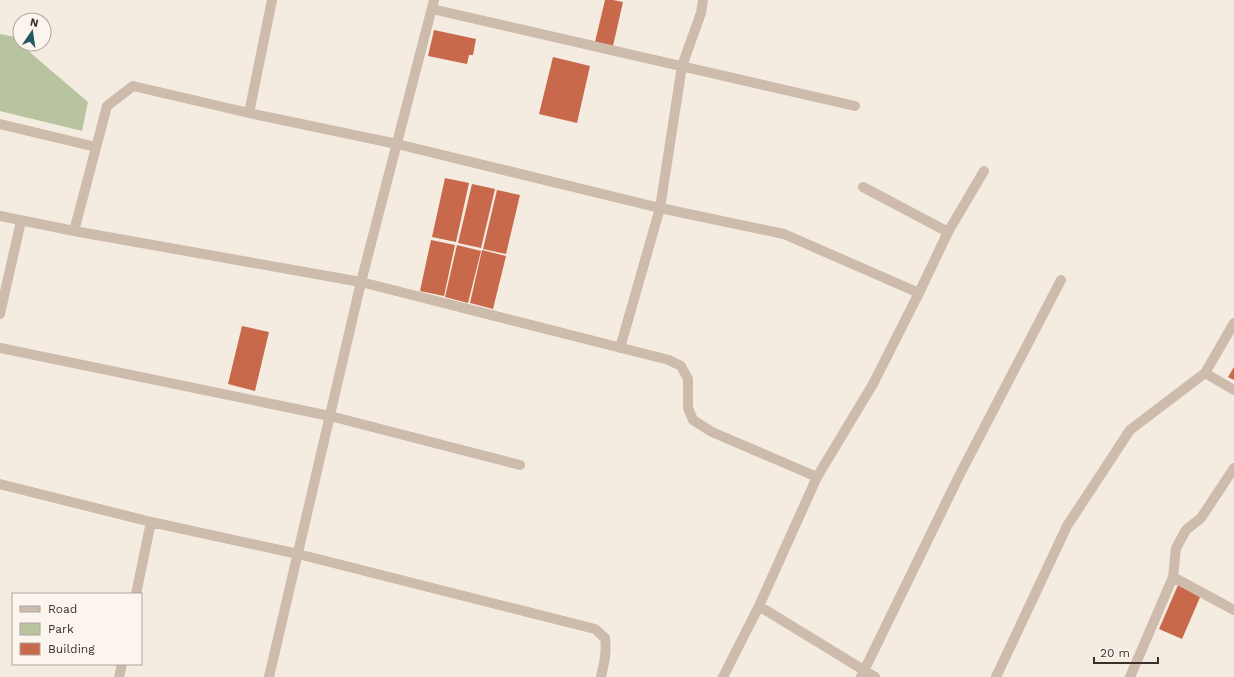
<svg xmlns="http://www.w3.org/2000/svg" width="1234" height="677" font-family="'Work Sans',sans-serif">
  <rect width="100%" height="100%" fill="#f4ebe1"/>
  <path fill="#b8c4a0" d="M0,34L20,38V44H27L26,49L88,102L82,131L0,111Z"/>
  <path fill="#c8694b" d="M605,0H613L623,2L613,46L595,42Z
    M434,30L476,39L473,55H469L467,64L428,56Z
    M553,57L590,66L577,123L539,114Z
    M445,178L469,183L456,242L432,237Z
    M472,184L495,189L481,248L458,243Z
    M497,190L520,195L506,254L483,249Z
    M431,240L455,245L444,296L420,291Z
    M457,245L481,251L468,303L445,297Z
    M482,250L506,256L493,309L470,303Z
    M242,326L269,332L255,391L228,384Z
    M1234,367V380L1228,377Z
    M1178,585L1201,595L1182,639L1159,629Z"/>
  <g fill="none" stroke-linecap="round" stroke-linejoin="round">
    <path stroke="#cdbbac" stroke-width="10" d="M432,9L855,106
      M249,113L272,0
      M0,124L96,147
      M863,187L948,232
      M0,216L74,231L361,282L669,360L681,366L688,379V408L693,420L712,432L817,477
      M74,231L107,106L133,86L249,113L397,144L660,208L784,234L919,293
      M0,314L21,221
      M1234,323L1205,373L1234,390
      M0,348L330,416L520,465
      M620,348L660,208L682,66L701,13L703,0
      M0,484L151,522L298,554L595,629L605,638C607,652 604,663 601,677
      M1173,577L1234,610
      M136,594L151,522
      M759,606L875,677
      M119,677L122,664
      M269,677L361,282L434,0
      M723,677L759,606L817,477L873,384L919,293L948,232L984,171
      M861,677L959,476L1061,280
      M996,677L1067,526L1130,430L1205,373
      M1130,677L1173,577L1176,548L1186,530L1201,518L1234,468"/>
  </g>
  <rect x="12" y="593" width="130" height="72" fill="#fbf5ee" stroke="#aea6a0"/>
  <rect x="20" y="606" width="20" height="6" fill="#cdbbac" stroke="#aea6a0"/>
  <text x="48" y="613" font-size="12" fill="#3b302b">Road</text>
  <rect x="20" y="623" width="20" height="12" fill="#b8c4a0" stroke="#aea6a0"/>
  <text x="48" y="633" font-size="12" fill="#3b302b">Park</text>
  <rect x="20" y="643" width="20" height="12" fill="#c8694b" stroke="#aea6a0"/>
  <text x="48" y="653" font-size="12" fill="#3b302b">Building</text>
  <g transform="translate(32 32) rotate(13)"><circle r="19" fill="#fbf5ee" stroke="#aea6a0"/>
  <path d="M0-3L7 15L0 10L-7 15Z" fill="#1f5a5e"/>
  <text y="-6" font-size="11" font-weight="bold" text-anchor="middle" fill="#3b302b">N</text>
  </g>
  <path d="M1094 657v6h64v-6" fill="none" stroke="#3b302b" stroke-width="2"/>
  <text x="1100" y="657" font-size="12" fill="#3b302b" stroke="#fbf5ee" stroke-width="3" paint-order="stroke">20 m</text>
</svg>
